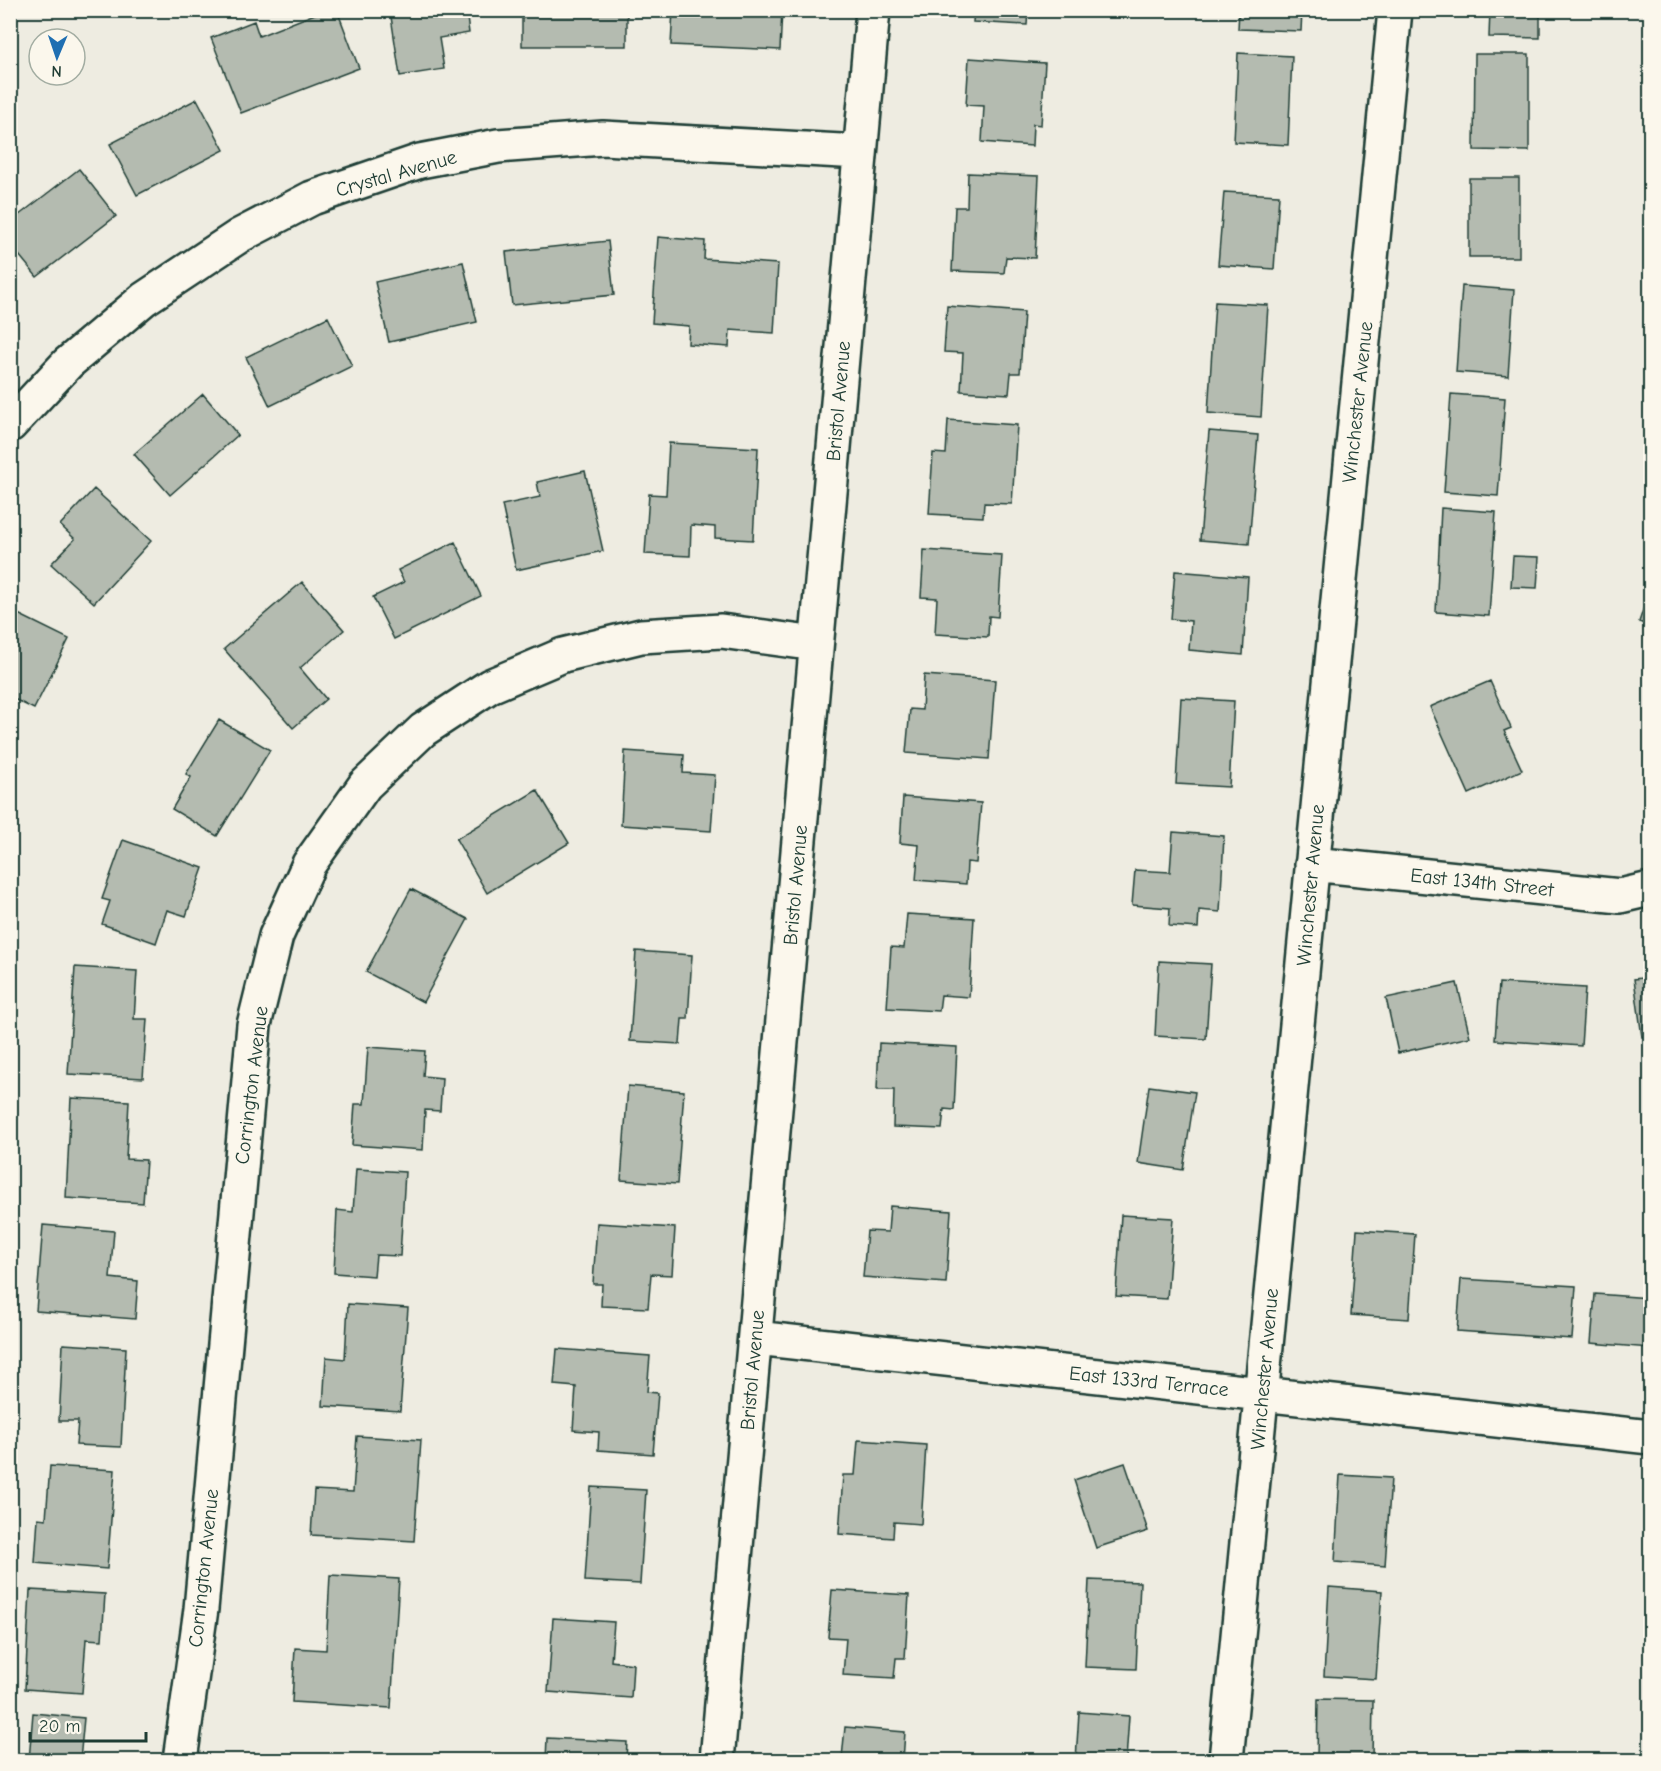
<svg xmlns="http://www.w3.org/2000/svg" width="1661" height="1771" font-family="'Comic Neue',sans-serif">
  <rect width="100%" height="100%" fill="#eeece1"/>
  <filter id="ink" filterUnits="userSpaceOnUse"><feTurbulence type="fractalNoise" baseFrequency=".0167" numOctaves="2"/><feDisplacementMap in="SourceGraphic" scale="12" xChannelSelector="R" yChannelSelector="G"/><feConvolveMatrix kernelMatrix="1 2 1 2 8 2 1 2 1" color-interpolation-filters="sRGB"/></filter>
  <g filter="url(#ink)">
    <path fill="#b4bbb0" stroke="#1f3d34" stroke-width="1.5" d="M325,10H337L359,68L241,113L211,38L254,21L259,36Z
      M390,10H466L469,33L439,38L444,69L400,76Z
      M522,10H627V46H522Z
      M673,10H782L780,50L671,45Z
      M974,10H1028L1027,25L973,22Z
      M1239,10H1302L1301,31L1238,29Z
      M1490,10H1540V38L1489,37Z
      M1238,53L1292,56L1288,145L1234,142Z
      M1475,54H1529V151L1474,150Z
      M969,58L1045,63L1041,125L1033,124L1032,146L982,142L984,106L966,105Z
      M197,99L224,150L137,195L110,144Z
      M79,169L116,216L37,277L10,244V222Z
      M968,173L1039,176L1035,258L1006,257L1004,273L952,271L955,207H967Z
      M1469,178H1519V257H1469Z
      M1224,192L1279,195L1274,269L1218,265Z
      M658,237L705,241L704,259L778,264L774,333L730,330L729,347L688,344L689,326L652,323Z
      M608,241L614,295L512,305L506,252Z
      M463,262L477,322L389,342L375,282Z
      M1462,286L1514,290L1508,376L1456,372Z
      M1215,302L1268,305L1261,417L1208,413Z
      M947,306L1024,312L1020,373H1011L1009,394L961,391L963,353L944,352Z
      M328,317L352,366L270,406L246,357Z
      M203,394L238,435L170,495L134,454Z
      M1451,394L1505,398L1498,496L1444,492Z
      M948,420L1017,425L1012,504L984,503L983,517L929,514L933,453L946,454Z
      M1209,431L1258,435L1249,544L1200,540Z
      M669,443L758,448L753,540L715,538V527L691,525L690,556L645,554L649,494L666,495Z
      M585,471L603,551L516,570L502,505L540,497L537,482Z
      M94,489L151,541L94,603L51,564L75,539L60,525Z
      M1441,508L1496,512L1489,616L1436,612Z
      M455,542L481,596L394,639L373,597L404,582L398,570Z
      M924,550L1002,555L998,617L989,616L988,637L935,634L937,598L921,597Z
      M1513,556L1539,557L1537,588L1511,587Z
      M1175,571L1248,577L1243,655L1189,650L1191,621L1171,619Z
      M302,582L344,630L300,668L326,699L293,728L224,649Z
      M1650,589V626L1639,622Z
      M10,610L69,639L34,709L10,697Z
      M924,675L995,680L989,759L906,753L910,709L922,710Z
      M1490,681L1511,728L1504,731L1522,770L1469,794L1430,707Z
      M1181,698L1234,701L1229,787L1176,784Z
      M219,720L270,750L217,836L172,809L191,777L186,774Z
      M625,751L684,755L683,773L715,775L711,831L621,825Z
      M537,790L569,843L487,893L456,839Z
      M903,797L981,803L976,863L967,862L966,884L916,880L919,845L900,843Z
      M1173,832L1224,836L1220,912L1199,910L1198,928L1169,926L1170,908L1132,905L1135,870L1170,872Z
      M123,840L203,868L186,916L167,910L156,943L102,924L110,901L102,899Z
      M411,889L468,919L423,1002L366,972Z
      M907,914L974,918L969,997L941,995L939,1011L887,1008L891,947L904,948Z
      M636,951L692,955L688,1019H682L680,1044L630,1041Z
      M1159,961L1211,964L1206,1039L1155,1036Z
      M75,967L137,971L134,1019H147L143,1078L68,1074Z
      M1650,977V1035L1642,1037L1634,979Z
      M1457,983L1470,1037L1398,1053L1386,998Z
      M1499,983L1585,988L1581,1046L1495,1040Z
      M879,1043L957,1047L954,1110L944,1109L942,1129L893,1127L894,1090H877Z
      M368,1047L425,1051L423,1076L442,1078L440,1111L425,1110L423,1150L352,1145L355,1104H364Z
      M628,1086L684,1091L677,1184L621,1180Z
      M1149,1086L1195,1092L1183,1170L1138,1163Z
      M71,1098L129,1101L126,1159L146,1160L143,1203L66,1198Z
      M356,1169L405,1172L400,1256L376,1255L374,1276L334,1273L337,1210L353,1212Z
      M890,1206L951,1211L946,1283L863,1277L867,1231L888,1232Z
      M1121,1215L1173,1218L1167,1299L1116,1296Z
      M597,1223L675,1228L672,1275L651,1274L648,1308L601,1306L602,1284H593Z
      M43,1225L114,1231L110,1278L138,1281L135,1319L36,1311Z
      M1357,1230L1415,1234L1409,1319L1351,1315Z
      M1461,1279L1576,1286L1572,1339L1457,1331Z
      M1595,1294L1650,1298V1348L1591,1343Z
      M348,1304L408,1308L400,1411L323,1406L326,1357L345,1359Z
      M63,1344L126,1348L121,1447L76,1445L78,1421H59Z
      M557,1349L650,1356L647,1392L658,1393L653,1454L598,1450L599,1432L573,1430L576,1387L554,1385Z
      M357,1436L421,1440L414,1541L311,1535L314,1490L353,1492Z
      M858,1440L926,1445L921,1524L894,1522L893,1538L839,1534L843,1475H855Z
      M1125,1463L1148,1531L1096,1548L1074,1480Z
      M50,1466L115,1470L107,1569L35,1563L38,1518L46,1519Z
      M1340,1475L1391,1478L1385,1566L1335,1562Z
      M591,1487L646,1490L640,1584L585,1581Z
      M330,1575L399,1579L391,1708L292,1702L295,1648L326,1650Z
      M1089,1580L1140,1582L1136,1669L1085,1667Z
      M1329,1587L1382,1591L1376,1679L1324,1676Z
      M30,1590L105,1594L102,1640L86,1639L82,1693L25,1689Z
      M832,1590L909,1595L905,1658H896L894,1678L843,1675L846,1638L828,1637Z
      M553,1618L614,1622L611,1661L633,1664L631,1698L548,1692Z
      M1318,1699L1373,1700L1372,1760H1317Z
      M1079,1712L1129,1716L1126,1760H1076Z
      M33,1713L84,1718L80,1760H29Z
      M845,1727L905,1732L903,1760H819V1756L842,1758Z
      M547,1738L627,1742L626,1760H546Z"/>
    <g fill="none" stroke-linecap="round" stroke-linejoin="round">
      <defs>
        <path id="minor" d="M10,425L68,363L144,299L239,236L312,198L420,161L498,146L603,138L860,152
          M1312,864L1620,896L1650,889
          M755,1338L1650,1437
          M180,1760L201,1609L254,1025L276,936L309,864L365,785L423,730L490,686L563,655L641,636L721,631L816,644
          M717,1760L873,10
          M1226,1760L1395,10"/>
      </defs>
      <use href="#minor" stroke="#1f3d34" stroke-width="38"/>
      <use href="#minor" stroke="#fbf7ec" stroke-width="33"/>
    </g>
  </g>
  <g text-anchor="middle" stroke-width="4.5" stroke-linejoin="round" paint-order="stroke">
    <g font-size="20" fill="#1f3d34" stroke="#fbf7ec">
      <text transform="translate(396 173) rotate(-16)" y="7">Crystal Avenue</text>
      <text transform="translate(838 401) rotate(-85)" y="7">Bristol Avenue</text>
      <text transform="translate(1357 402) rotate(-84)" y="7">Winchester Avenue</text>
      <text transform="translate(1482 882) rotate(6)" y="7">East 134th Street</text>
      <text transform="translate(795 885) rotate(-85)" y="7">Bristol Avenue</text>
      <text transform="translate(1310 885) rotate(-85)" y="7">Winchester Avenue</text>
      <text transform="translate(251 1085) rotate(-83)" y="7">Corrington Avenue</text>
      <text transform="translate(1264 1369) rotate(-85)" y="7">Winchester Avenue</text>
      <text transform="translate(752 1370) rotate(-85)" y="7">Bristol Avenue</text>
      <text transform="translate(1149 1381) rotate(6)" y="7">East 133rd Terrace</text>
      <text transform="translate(203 1568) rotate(-84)" y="7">Corrington Avenue</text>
    </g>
  </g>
  <rect width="1661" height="1771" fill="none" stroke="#fbf7ec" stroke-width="36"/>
  <rect x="18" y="18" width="1625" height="1735" fill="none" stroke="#1f3d34" stroke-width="2" filter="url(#ink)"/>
  <g transform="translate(57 57) rotate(182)"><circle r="28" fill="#fbf7ec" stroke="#a3ada2" stroke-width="1.5"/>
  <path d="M0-4.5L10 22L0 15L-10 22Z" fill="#1f6fb2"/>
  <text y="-9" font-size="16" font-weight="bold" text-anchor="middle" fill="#1f3d34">N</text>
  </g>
  <path d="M30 1732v9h116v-9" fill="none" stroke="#1f3d34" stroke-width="3"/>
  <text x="39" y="1732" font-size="18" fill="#1f3d34" stroke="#fbf7ec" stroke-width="4.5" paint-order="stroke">20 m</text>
</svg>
